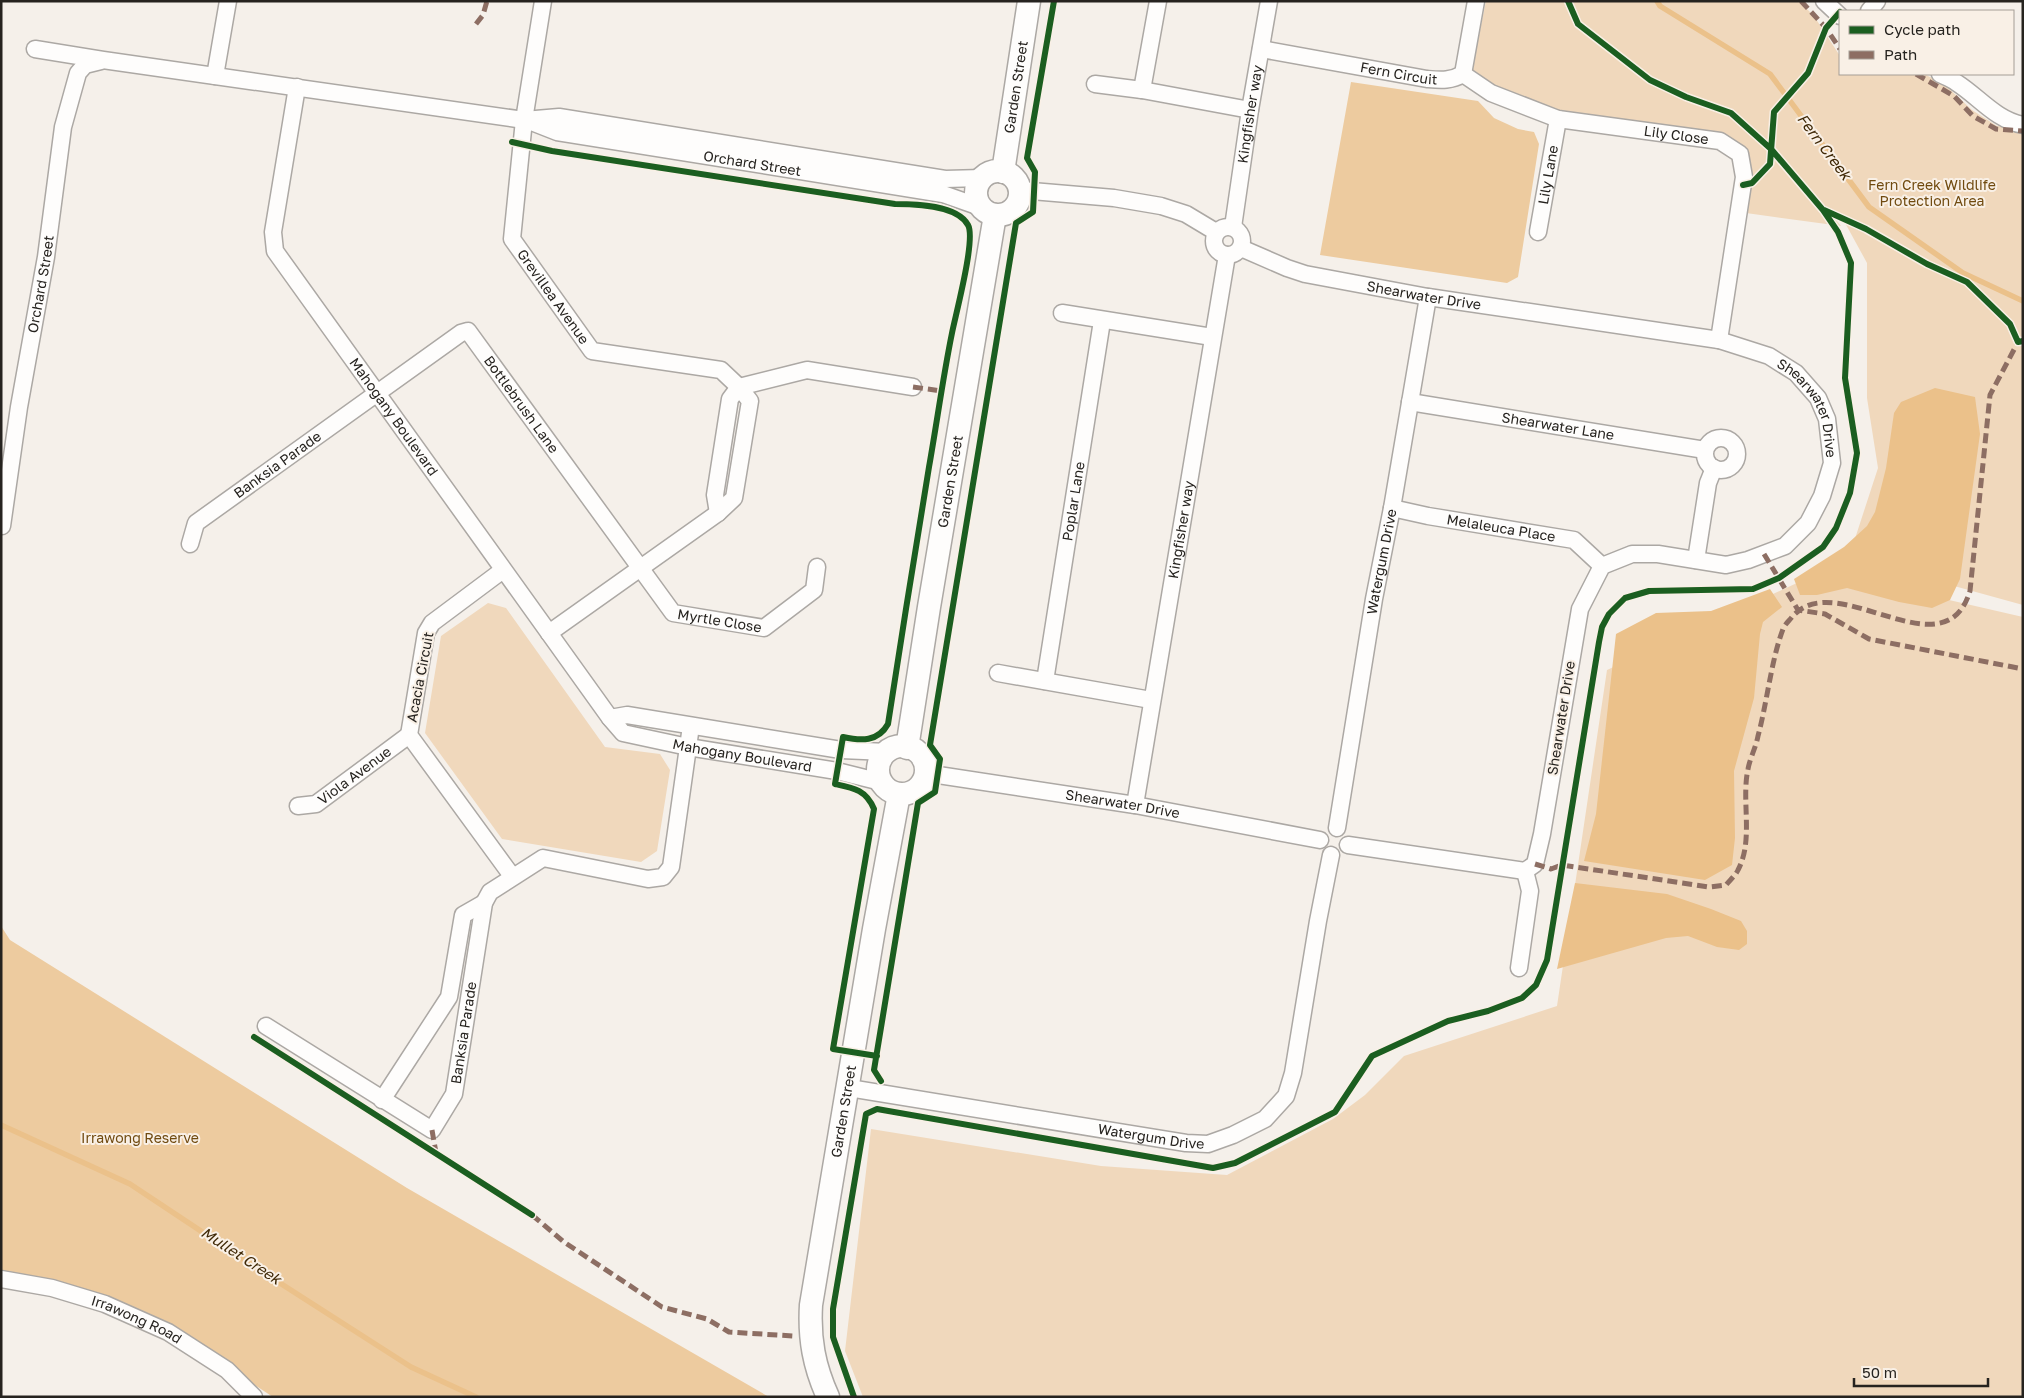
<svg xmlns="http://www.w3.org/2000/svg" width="2024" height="1398" font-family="'Golos Text',sans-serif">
  <rect width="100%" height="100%" fill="#f5f0ea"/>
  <path fill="#f0d8bc" d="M1486,1H1799L1814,16L1840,56V74H1924L1944,84L1972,110L1997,126L2023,129V605L1849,557L1878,468L1867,398V263L1844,221L1828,210L1841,226L1746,213L1738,143L1558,112L1493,87L1472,69Z
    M1823,571L2023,617V1397H863L845,1351L871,1129L1101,1166L1227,1175L1333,1119L1365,1095L1404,1056L1557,1006L1607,670Z
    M488,603L506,608L605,747L660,754L670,770L657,851L641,862L502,839L425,733L441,636Z"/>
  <path fill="#edcb9f" d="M1351,82L1478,101L1494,118L1518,129L1534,132L1539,144L1518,277L1507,283L1320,255Z
    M1,926L10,940L407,1188L769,1397H273L172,1330L1,1272Z"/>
  <path fill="#ebc18a" d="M1935,388L1975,397L1980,434L1960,579L1950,600L1932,608L1899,602L1847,588L1817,595H1800L1794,579L1844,547L1867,526L1875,512L1886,468L1894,413L1901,402Z
    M1770,589L1782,607L1763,622L1760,634L1754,698L1734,771L1735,838L1732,865L1705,880L1584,861L1596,814L1616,634L1656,613L1711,611Z
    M1575,883L1667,894L1711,909L1741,921L1747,931V944L1739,950L1717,947L1688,936L1666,938L1557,969Z"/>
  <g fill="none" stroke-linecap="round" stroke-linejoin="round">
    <path stroke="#ebc18a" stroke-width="5.5" d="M1657,1L1660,6L1770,74L1869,207L1963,273L2023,301
      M1,1125L130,1184L258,1269L411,1367L476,1397"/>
    <defs>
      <g id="street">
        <path id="s1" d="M543,1L524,120L512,239L592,351L721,370L739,387L750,401L734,498L718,513L549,633"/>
        <path d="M1824,1L1840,16"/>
        <path d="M1869,11L1877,1"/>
        <path d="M35,49L103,60L524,120L559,117L945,179L982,178"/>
        <path id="s2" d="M1261,49L1427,79C1441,80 1451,81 1463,74L1476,1"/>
        <path id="s3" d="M1463,74L1491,93L1558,119L1720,141L1740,154L1744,177L1719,340"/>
        <path d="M1940,74C1946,77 1952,79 1957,83C1979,97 1996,120 2023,125"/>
        <path d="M215,76L228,1"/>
        <path d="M1095,84L1142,90L1250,110"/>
        <path id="s4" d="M297,87L273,232L275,251L610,718L623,733L688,747L837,771L881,782"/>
        <path d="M1142,90L1158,1"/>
        <path id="s5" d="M529,121L557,132L943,194L980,207"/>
        <path d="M1020,190L1114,198L1161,206L1186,214L1216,232"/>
        <circle cx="1228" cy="241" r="14"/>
        <path id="s6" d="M1233,227L1250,110L1269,1"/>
        <path id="s7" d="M1538,232L1558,119"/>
        <path id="s8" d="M1241,248L1287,268L1305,274L1428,297L1719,340L1769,356L1796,373L1818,398L1827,419L1832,463L1822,496L1808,523L1785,546L1748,560L1726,565L1658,554H1632L1602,566L1580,609L1542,834L1535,864L1525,871L1348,845"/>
        <path d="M1062,313L1212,337"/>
        <path d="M739,387L807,370L913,387"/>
        <path id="s9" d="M1410,402L1705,450"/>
        <circle cx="1721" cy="454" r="16"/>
        <path id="s10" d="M1392,508L1428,516L1574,540L1602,566"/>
        <path d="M718,513L715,495L730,399L739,387"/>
        <path id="s11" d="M2,526L19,407L46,257L63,127L78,73L85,65L101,61"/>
        <path id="s12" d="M190,544L196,523L461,333L468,331L673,613L764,628L814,590L817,567"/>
        <path d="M1696,560L1708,483L1714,468"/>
        <path d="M503,570L432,623L426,633L409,735L512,876"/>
        <path d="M998,673L1151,700"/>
        <path id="s13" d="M1045,681L1102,321"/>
        <path d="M610,718L627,715L841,750L887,752"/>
        <path id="s14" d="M925,773L1135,805L1320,840"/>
        <path id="s15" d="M1135,805L1227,255"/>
        <path id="s16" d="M298,806L316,804L409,735"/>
        <path id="s17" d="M1337,828L1374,599L1392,508L1428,297"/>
        <path d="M1519,968L1530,891L1525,871"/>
        <path id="s18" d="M266,1026L432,1130L454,1094L484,903L490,892L543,858L648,879L663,877L671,867L691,726"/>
        <path id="s19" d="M849,1088L1186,1143L1208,1144L1233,1135L1265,1119L1286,1096L1293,1073L1318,921L1331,855"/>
        <path d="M382,1100L449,997L463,915L484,903"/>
        <path id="s20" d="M1,1279L52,1288L105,1304L168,1332L227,1370L254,1397"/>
      </g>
      <g id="secondary">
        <circle cx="998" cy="193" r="22"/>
        <path id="s21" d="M1003,172L1029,1"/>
        <circle cx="902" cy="770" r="24"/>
        <path id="s22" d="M907,748L929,607L995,215"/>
        <path id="s23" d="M828,1397C814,1366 809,1339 811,1305L874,929L899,794"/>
      </g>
    </defs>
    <use href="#street" stroke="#aca8a4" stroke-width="19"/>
    <use href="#secondary" stroke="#aca8a4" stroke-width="25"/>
    <use href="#street" stroke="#fefdfc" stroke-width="16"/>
    <use href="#secondary" stroke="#fefdfc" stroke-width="22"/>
    <path stroke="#8d6e63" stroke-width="5" stroke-dasharray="10 5" stroke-linecap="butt" d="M1801,1L1826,28L1840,49
      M476,24L483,15L487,1
      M1916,74L1954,96L1973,116L1996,129L2023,131
      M913,387L942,391
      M1764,554L1798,610L1825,614L1869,639L2023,669
      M1535,864L1551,869L1562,865L1709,887L1726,885C1730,880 1735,876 1738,870C1754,840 1741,801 1748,769C1750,758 1756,747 1758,736C1767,703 1771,661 1783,629C1785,624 1789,621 1792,617C1836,565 1944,676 1970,591L1990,395L2018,342
      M432,1130L436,1153
      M532,1215L564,1242L662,1307L707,1319L729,1332L793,1336"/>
    <defs>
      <path id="cycleway" d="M512,142L552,151L895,204C916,204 957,205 968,225C976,239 956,313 952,333C943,377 937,422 929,467C915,553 901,638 888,724C878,742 861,741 843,737L835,784C854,788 866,790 874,809L833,1049L877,1056
        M1743,185L1752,183L1770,164L1774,112L1808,73L1826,28L1840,12
        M1824,210L1866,229L1927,264L1967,282L2010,324L2018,342L2023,341
        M254,1037L532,1215
        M881,1081L874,1070L918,803L935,792L940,759L930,745L1016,223L1033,212L1035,172L1027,158L1054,1
        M854,1397L833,1337V1309L866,1114L877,1109L1213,1168L1235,1163L1335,1112L1372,1056L1448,1021L1488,1011L1522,998L1536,985L1547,960L1599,642L1602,627L1609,614L1625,598L1649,591L1753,589L1779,578L1823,547L1836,528L1850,493L1857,453L1845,378L1851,263L1838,232L1823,210L1771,149L1731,113L1686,97L1650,80L1578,24L1568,1"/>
    </defs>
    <use href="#cycleway" stroke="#f9f0e6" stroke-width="9"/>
    <use href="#cycleway" stroke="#1b5e20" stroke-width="6"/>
  </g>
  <g text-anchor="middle" stroke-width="4" stroke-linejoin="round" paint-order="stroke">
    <g font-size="14" fill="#26231f" stroke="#f9f0e6">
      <text dy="5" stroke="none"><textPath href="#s2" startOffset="140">Fern Circuit</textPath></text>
      <text dy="5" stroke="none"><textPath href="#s21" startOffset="86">Garden Street</textPath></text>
      <text dy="5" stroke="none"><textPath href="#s6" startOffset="114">Kingfisher way</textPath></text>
      <text dy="5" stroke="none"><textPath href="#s3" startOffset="225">Lily Close</textPath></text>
      <text dy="5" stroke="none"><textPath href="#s5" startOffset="228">Orchard Street</textPath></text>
      <text dy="5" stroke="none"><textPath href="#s7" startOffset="58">Lily Lane</textPath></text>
      <text dy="5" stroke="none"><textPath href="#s11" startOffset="245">Orchard Street</textPath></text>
      <text dy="5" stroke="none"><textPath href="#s8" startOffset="190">Shearwater Drive</textPath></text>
      <text dy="5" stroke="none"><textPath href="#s1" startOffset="311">Grevillea Avenue</textPath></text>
      <text dy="5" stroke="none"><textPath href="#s12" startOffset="446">Bottlebrush Lane</textPath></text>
      <text dy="5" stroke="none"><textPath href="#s8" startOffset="610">Shearwater Drive</textPath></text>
      <text dy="5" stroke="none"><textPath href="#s4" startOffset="370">Mahogany Boulevard</textPath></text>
      <text dy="5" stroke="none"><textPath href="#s9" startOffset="150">Shearwater Lane</textPath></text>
      <text dy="5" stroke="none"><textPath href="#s12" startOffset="122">Banksia Parade</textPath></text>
      <text dy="5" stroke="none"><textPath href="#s22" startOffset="270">Garden Street</textPath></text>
      <text dy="5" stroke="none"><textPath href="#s13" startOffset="182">Poplar Lane</textPath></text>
      <text dy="5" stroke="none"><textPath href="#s10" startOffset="111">Melaleuca Place</textPath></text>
      <text dy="5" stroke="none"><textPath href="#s15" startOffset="279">Kingfisher way</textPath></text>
      <text dy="5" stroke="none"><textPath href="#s17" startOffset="270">Watergum Drive</textPath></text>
      <text dy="5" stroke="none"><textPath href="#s12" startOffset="751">Myrtle Close</textPath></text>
      <text transform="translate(420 677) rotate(-79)" y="5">Acacia Circuit</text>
      <text transform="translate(1561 718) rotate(-81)" y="5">Shearwater Drive</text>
      <text dy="5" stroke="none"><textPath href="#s4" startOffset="882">Mahogany Boulevard</textPath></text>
      <text dy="5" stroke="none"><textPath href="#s16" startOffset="66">Viola Avenue</textPath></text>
      <text dy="5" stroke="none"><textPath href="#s14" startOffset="200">Shearwater Drive</textPath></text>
      <text dy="5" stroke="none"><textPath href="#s18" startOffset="300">Banksia Parade</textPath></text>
      <text dy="5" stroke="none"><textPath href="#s23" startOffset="291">Garden Street</textPath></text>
      <text dy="5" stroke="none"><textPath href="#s19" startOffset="306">Watergum Drive</textPath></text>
      <text dy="5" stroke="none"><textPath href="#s20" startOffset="142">Irrawong Road</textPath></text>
    </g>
    <g font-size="14" fill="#704a0f" stroke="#f9f0e6">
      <text x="1932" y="190">Fern Creek Wildlife<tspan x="1932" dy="16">Protection Area</tspan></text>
      <text x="140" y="1143">Irrawong Reserve</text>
    </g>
    <g font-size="15" font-style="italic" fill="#3f2806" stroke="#f9f0e6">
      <text transform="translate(1824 147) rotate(53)" y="5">Fern Creek</text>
      <text transform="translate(241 1256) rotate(33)" y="5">Mullet Creek</text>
    </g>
  </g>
  <rect width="2024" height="1398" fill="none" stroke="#26231f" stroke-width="5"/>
  <rect x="1839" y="10" width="175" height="65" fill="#f9f0e6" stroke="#a59e96"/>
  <rect x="1849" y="26" width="25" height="8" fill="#1b5e20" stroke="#a59e96"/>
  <text x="1884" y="35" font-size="15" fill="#26231f">Cycle path</text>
  <rect x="1849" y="51" width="25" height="8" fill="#8d6e63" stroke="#a59e96"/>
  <text x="1884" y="60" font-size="15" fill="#26231f">Path</text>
  <path d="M1854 1378v8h134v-8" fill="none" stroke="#26231f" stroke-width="2.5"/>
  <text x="1862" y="1378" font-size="15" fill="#26231f" stroke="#f9f0e6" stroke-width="4" paint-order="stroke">50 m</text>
</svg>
